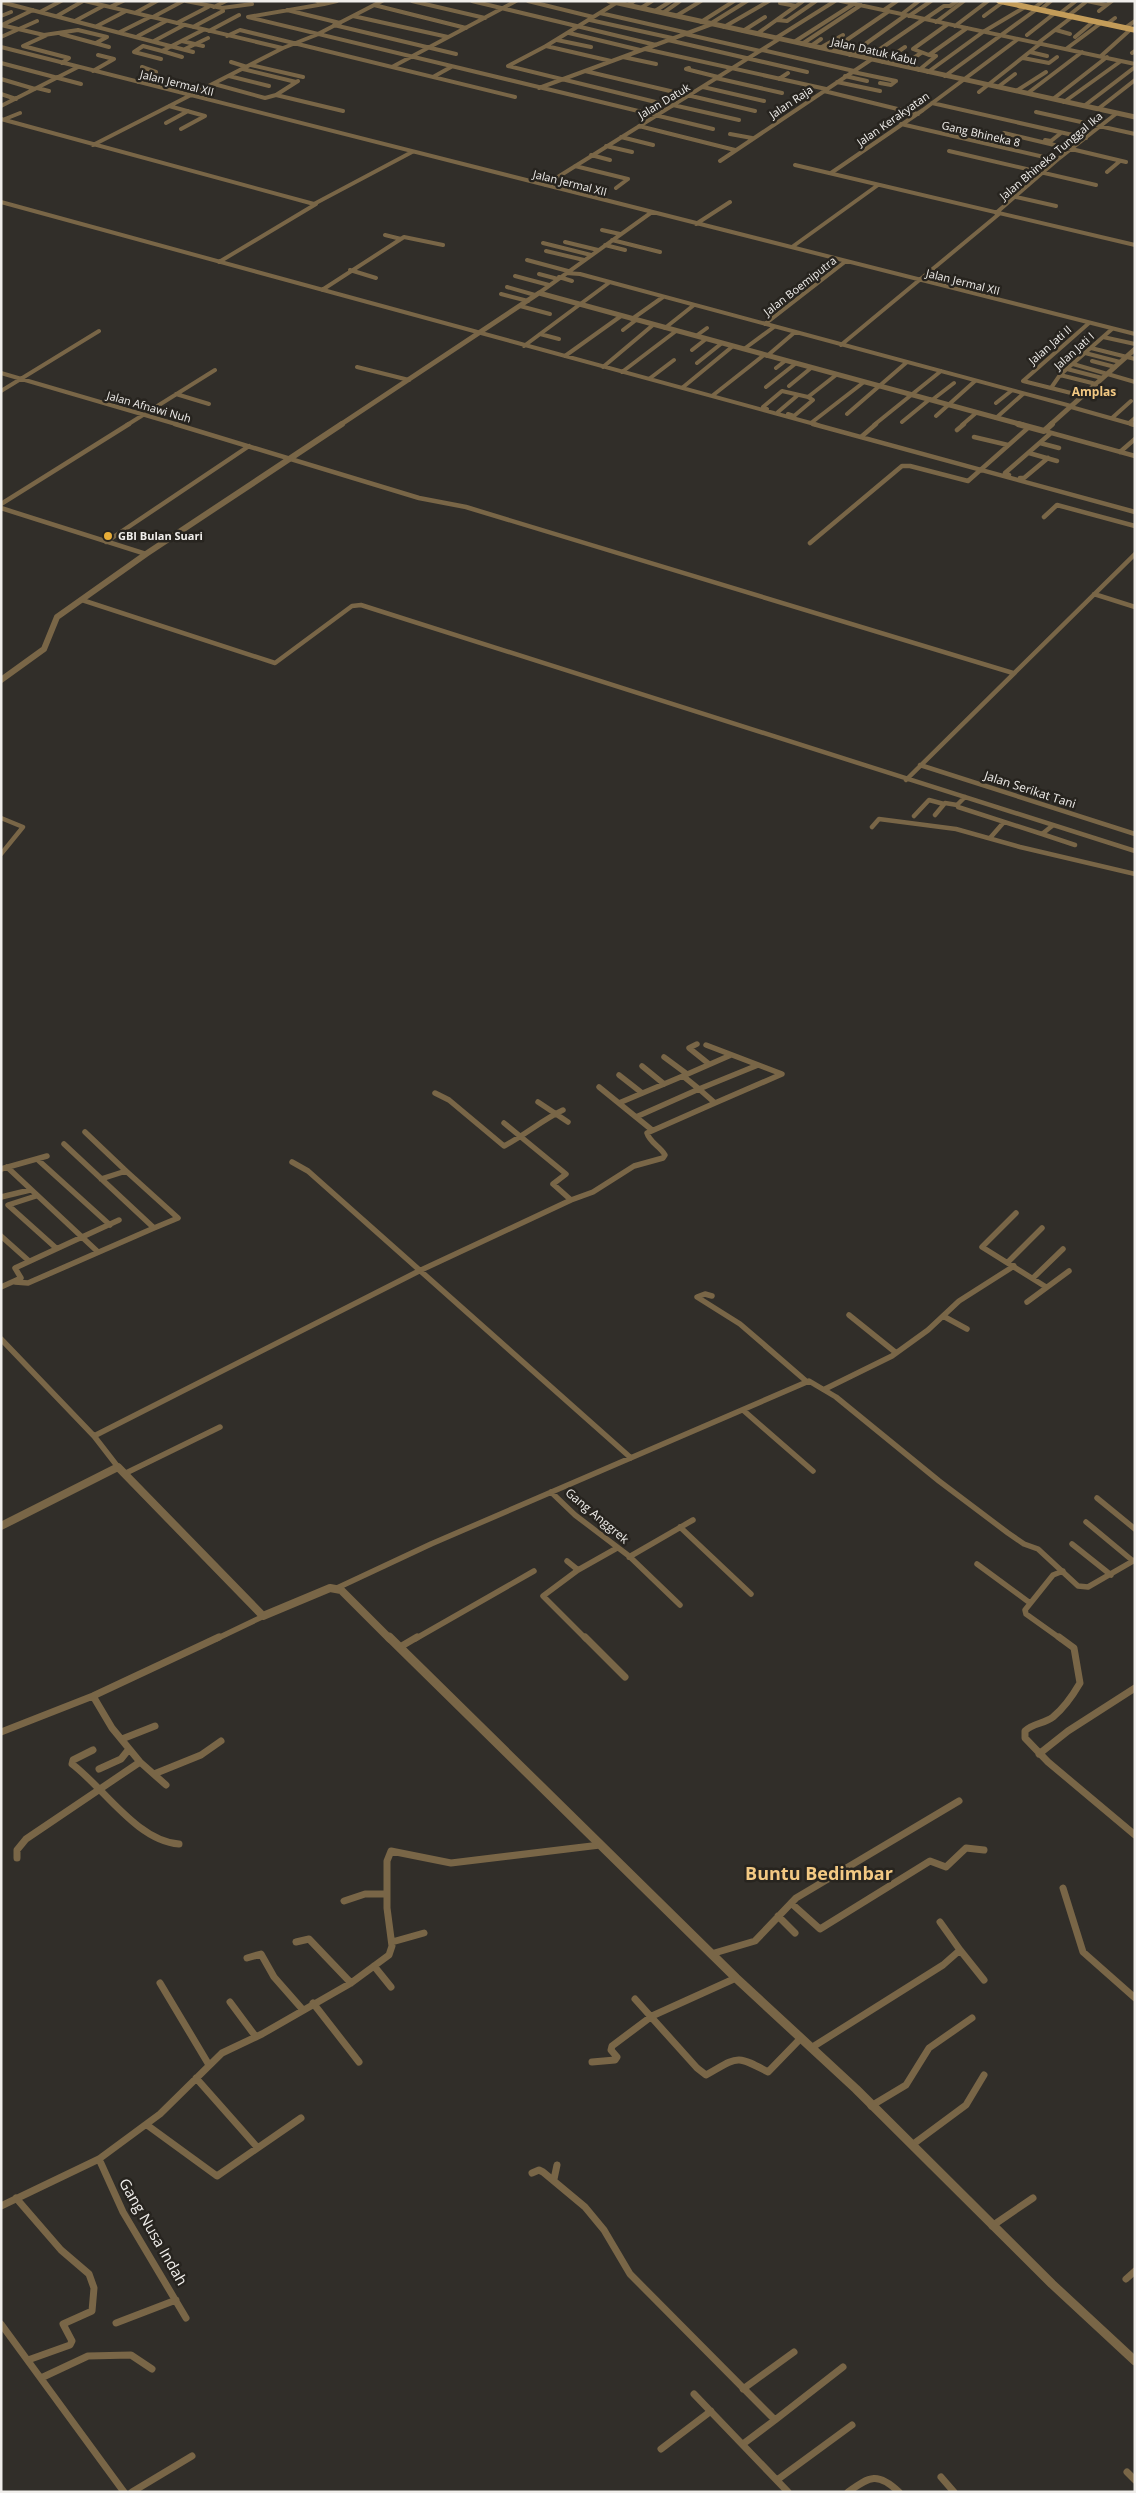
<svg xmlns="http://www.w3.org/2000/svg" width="1136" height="2493" font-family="'Open Sans',sans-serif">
  <rect width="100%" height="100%" fill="#312e29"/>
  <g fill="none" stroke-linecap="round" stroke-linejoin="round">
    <path stroke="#796647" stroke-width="4" d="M85,1L282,48
      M186,1L222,8L252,4
      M317,1L324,4L248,17L713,129
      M412,1L485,18
      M472,1L656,45
      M528,1L593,17
      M841,1L1135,64
      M1087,1L1106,5
      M1,2L193,52
      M780,3L796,6
      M324,4L337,1
      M374,5L466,28
      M628,5L634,1
      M110,7L123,1
      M214,7L226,1
      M641,8L652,1
      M1033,9L1043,1
      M287,10L340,23
      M884,10L897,1
      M1040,10L1051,1
      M655,11L671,1
      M1099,11L1112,1
      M40,12L61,1
      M135,13L157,1
      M600,13L688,33
      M663,13L680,1
      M902,14L919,1
      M1059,14L1076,1
      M1,16L11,12
      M57,16L83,1
      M353,16L448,37
      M676,16L701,1
      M909,16L931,1
      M984,16L1003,2
      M1068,16L1087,1
      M153,17L183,1
      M925,19L944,6H950L957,1
      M590,20L672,38
      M777,20L787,21L816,1
      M75,21L103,6
      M701,22L734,1
      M936,22L964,1
      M177,23L208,7
      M710,24L747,1
      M1107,24L1115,18
      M1,25L44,35L78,30L107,37L96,43
      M2,25L33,10
      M334,25L456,54
      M97,26L126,11
      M955,26L988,1
      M193,27L223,11
      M724,27L769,1
      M1125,28L1135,21
      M1056,30L1070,34
      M209,31L239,15
      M743,31L765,17
      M120,32L150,17
      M569,33L640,50
      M61,34L109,47
      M685,34L760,51
      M757,34L803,1
      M47,35L23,46L69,58L62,63
      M1027,35L1055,13
      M138,36L166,21
      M227,36L240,30L515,97
      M1,37L37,21
      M1075,37L1094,21
      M776,38L835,1
      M557,40L591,47
      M668,40L807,72
      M154,41L184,25
      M182,41L203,46
      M794,42L855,3
      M1038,43L1072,17
      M802,44L861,5
      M546,46L508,66L672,106
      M811,46L821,39
      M1,47L1135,334
      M820,48L843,35
      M185,49L208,38
      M645,49L826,89
      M1066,49L1101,23
      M762,50L854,71
      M832,50L889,11
      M162,51L182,57
      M1030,52L1047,56
      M1132,53L1135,51
      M850,55L906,15
      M929,55L913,49L948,24
      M936,56L929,55L967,28
      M1101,56L1131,29
      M623,57L656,64
      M867,58L924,19
      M1023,58L1049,63L1057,57
      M161,59L134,52L143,46L162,51L203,30
      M611,61L546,46L616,3
      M231,62L247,67
      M883,62L905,47
      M1,63L81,84
      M251,65L303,77
      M902,66L921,53
      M392,67L516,1
      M689,68L686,69L718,77
      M243,69L296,82
      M919,70L936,56
      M93,71L114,59L98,55
      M585,71L755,111
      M853,72L896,81
      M928,72L983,32L1025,7
      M229,76L269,86
      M845,76L867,81
      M945,76L1037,9
      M433,77L451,67
      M716,78L782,93
      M1,79L35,89
      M779,79L788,73
      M138,82L156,72L142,67
      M837,82L880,91
      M880,83L891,85L896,81
      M214,84L265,98L276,95L343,111
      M703,87L764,101
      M998,87L1015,74
      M37,88L49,91
      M539,88L712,24
      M824,91L918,114
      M1016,91L1046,72
      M979,92L1041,43
      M1028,93L1082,52
      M1,94L16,99
      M276,95L298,81
      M1053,99L1107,57
      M1064,102L1121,61
      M932,103L1086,138
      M673,105L739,120
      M1,106L78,67
      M169,106L205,116L181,129
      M1084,106L1135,67
      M1098,109L1135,80
      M1036,112L1135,134
      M1,119L314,204L412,152
      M5,119L20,113
      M166,123L188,111
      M901,124L1057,160
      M639,126L735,150
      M1004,133L1126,162
      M730,134L752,138
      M621,137L653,145
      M1045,140L1051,141L1061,133
      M93,145L283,48L316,35L382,1
      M606,146L632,152
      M949,151L1096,185
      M591,155L610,160
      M720,161L872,59
      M795,165L1135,245
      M575,166L628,179L616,188
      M1107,172L1120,161
      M831,173L923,110L1018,39
      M545,185L779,39
      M1016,197L1056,206
      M1,202L818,425
      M996,213L1057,160L1117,113
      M696,224L730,202
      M602,230L620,234
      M385,235L401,239
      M612,240L660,252
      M565,242L598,250
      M543,243L591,255
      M605,245L625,250
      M792,247L878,185
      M546,251L584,260
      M527,260L568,271
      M219,262L316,204
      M350,270L376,278
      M566,273L580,274L1071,406
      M539,274L558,279
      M515,276L549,285
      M559,277L572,281
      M507,287L535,295
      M322,290L404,237L443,245
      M539,293L652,212
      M501,294L528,301
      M520,306L550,314
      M632,319L663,297
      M765,324L846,261
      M665,328L694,305
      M623,330L636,320
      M540,334L559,339
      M696,336L707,328
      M1103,337L1135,344
      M841,345L999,214
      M524,346L610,282
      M1091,348L1135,359
      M744,349L774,327
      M692,350L706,339
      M1085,353L1120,362
      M565,356L621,316
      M767,356L795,332
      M1092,361L1115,367
      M697,363L722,343
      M1073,364L1135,382
      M357,367L409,380
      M603,367L653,325
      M776,368L785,361
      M1067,369L1102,378
      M622,372L676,331
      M1,373L179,425
      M1060,375L1096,384
      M649,379L674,360
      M1023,381L1089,323
      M1023,381L1083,396
      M789,386L811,368
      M766,387L795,364
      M682,388L733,346
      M1051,388L1060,375L1112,329
      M1,391L99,331
      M176,394L209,404
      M712,396L764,355
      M932,400L954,383
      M996,403L1011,391
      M1071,407L1135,425
      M767,409L763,407L782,391L808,397L836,375
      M778,412L798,395
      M788,414L794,416L813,400L808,397
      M847,414L907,362
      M936,416L975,381
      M996,418L1023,394
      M1112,418L1131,401
      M902,422L930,399
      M811,423L864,382
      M1129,423L1135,418
      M127,425L215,370
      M874,425L941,371
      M962,425L976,413"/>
    <path stroke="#796647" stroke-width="4.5" d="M175,424L419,498L466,507L1013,673
      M813,424L1135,512
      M1131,424L1135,425
      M957,430L964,424
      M1048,432L1135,456
      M861,437L876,424
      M974,437L1008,445
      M1040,443L1059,448
      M1120,452L1135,439
      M1029,453L1057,461
      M1009,475L1005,473L1051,433
      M1020,478H1024L1048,458
      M1,504L129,424
      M1,508L146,554
      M1044,517L1057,505L1135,526
      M106,542L249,446
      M810,543L902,466H910L968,481L1029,427
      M1094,594L1135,607
      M82,600L275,663L352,606L361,605L1135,851
      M920,765L1135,834
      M906,780L1135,554
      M965,797L957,805L958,807L1042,834
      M935,815L945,803L957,805
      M914,816L929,800L944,804
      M1,818L23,827L1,854
      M1052,826L1042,834L1075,845
      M872,827L879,819L956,829L1020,847L1135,874
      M990,838L1004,822"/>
    <path stroke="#796647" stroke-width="5.5" d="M697,1044L689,1048L709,1064
      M706,1045L782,1074L715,1103
      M664,1057L687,1074
      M642,1066L664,1084
      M619,1075L642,1093
      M683,1076L731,1055
      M599,1087L652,1130
      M435,1093L449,1100L504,1146C525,1135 542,1120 563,1110
      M538,1102L568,1122
      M619,1103L683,1076L699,1089L636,1117
      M504,1123L566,1174L553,1184L571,1200L593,1192L634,1166L663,1158L665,1155C660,1146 650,1143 647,1133L715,1103L699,1089L758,1065
      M85,1132L126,1171
      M37,1159L110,1225
      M292,1162L308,1171L631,1458
      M7,1167L98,1252
      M1,1169L47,1156
      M101,1179L126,1171L178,1218L154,1228
      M36,1196L8,1205L56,1248
      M1,1197L30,1190
      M1016,1213L982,1247L1046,1287
      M1,1236L29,1261
      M1008,1262L1042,1228
      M1033,1278L1063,1249
      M15,1282L28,1283L154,1228L64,1144
      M1,1287L21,1278L15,1268L119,1220
      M712,1296L705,1294L697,1297L740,1324L806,1381
      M1027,1302L1069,1271
      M849,1315L895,1352
      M943,1316L967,1329
      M1,1339L94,1436L118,1467
      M825,1389L892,1356L928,1330L959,1301L1014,1266
      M743,1410L813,1471
      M94,1436L419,1271L571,1200
      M124,1474L220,1427
      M551,1492L575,1515L629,1556L680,1605
      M1097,1498L1135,1529
      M1086,1522L1133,1561
      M680,1527L751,1594
      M1072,1544L1111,1575
      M629,1557L693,1520
      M567,1561L578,1570
      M977,1564L1030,1603
      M337,1588L431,1544L809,1381L836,1397L939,1481L1008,1533L1024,1544L1038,1549L1078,1586L1088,1587L1135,1560
      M216,1639L264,1616
      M415,1639L534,1571
      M586,1639L543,1596L578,1570L617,1548
      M1061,1639L1026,1614L1025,1610L1053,1575L1063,1571"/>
    <path stroke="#796647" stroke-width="7" d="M585,1637L625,1677
      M1059,1637L1074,1648L1080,1683C1073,1695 1064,1708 1053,1717C1044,1724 1033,1723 1025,1731V1738L1048,1762L1135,1835
      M400,1647L417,1637
      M93,1696L112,1728L140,1762L166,1785
      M1,1732L93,1696L219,1637
      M122,1739L155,1726
      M93,1750L73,1760L72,1764C104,1788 137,1841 179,1844
      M1039,1754L1068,1731L1135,1688
      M99,1769L121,1759L129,1749
      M154,1774L201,1755L221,1741
      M17,1858V1850L26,1839L140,1762
      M1063,1888L1083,1952L1135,1998
      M344,1901L365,1894H387
      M791,1903L820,1929L930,1861L946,1867L966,1848L984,1850
      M778,1916L795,1933
      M296,1942L309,1939L351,1983
      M392,1942L424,1933
      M960,1950L984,1980
      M711,1954L755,1941L796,1898L959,1801
      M247,1958L261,1954L274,1977L303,2010
      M374,1966L391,1987
      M160,1983L209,2065
      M635,1999L697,2068L706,2075C738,2057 735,2054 768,2072L801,2038
      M230,2002L256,2037
      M313,2003L359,2062
      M811,2048L943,1965L960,1950L940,1922
      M592,2062L615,2060L617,2057L611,2050L612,2046L652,2016L736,1978
      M196,2078L257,2147
      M871,2106L906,2085L929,2048L972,2018
      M147,2125L217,2176L301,2118
      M912,2145L966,2105L984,2075
      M99,2159L123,2212L186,2318
      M532,2173L539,2170L543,2172L585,2207L604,2230L630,2274L775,2420L843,2367
      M554,2179L557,2165
      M16,2198L61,2250L89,2274L94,2288L92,2311L63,2324L72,2341L70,2345L28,2360
      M1,2206L99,2159L160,2114L222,2053L262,2034L351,1983L389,1955L392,1946L387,1908V1861L391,1851L451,1863L600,1845
      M992,2226L1033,2198
      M1126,2279L1135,2271
      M116,2323L176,2300
      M1,2324L124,2492
      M41,2378L88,2356L131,2355L152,2369
      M743,2389L794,2352
      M694,2394L788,2492
      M743,2444L775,2420
      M661,2449L711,2411
      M1127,2472L1135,2480
      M941,2477L954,2492
      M777,2480L852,2425
      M132,2492L192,2456
      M848,2492C870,2476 878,2472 899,2492"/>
    <path stroke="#796647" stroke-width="5" d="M609,1L1135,117
      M340,425L539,293L1023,425
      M1050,425L1135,349"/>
    <path stroke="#796647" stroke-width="6" d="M1018,424L1044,431L1052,424
      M1,680L44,649L57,617L146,554L342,424"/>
    <path stroke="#796647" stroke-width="8" d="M1,1526L118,1467L263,1616L330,1588L341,1590L390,1639"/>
    <path stroke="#796647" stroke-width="9" d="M389,1637L736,1978L856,2089L1052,2284L1135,2361"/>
    <path stroke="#c39c59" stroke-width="5.5" d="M999,1L1135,30"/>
  </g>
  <circle fill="#e7ac37" stroke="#27241f" stroke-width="2" cx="108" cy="536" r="5"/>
  <g text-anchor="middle" stroke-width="5" stroke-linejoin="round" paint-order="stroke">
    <g font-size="11" fill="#f0eeeb" stroke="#27241f">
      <text transform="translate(874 51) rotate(13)" y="4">Jalan Datuk Kabu</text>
      <text transform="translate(177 83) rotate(14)" y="4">Jalan Jermal XII</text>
      <text transform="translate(664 101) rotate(-31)" y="4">Jalan Datuk</text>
      <text transform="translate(791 102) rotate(-34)" y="4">Jalan Raja</text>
      <text transform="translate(893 119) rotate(-35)" y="4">Jalan Kerakyatan</text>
      <text transform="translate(981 134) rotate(13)" y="4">Gang Bhineka 8</text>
      <text transform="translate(1051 156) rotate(-40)" y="4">Jalan Bhineka Tunggal Ika</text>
      <text transform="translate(570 183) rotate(14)" y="4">Jalan Jermal XII</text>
      <text transform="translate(963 282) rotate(14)" y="4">Jalan Jermal XII</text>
      <text transform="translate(800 286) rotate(-38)" y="4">Jalan Boemiputra</text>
      <text transform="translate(1050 345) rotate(-41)" y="4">Jalan Jati II</text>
      <text transform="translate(1074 351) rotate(-42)" y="4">Jalan Jati I</text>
      <text transform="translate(149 407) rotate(16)" y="4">Jalan Afnawi Nuh</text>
    </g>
    <g font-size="11" font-weight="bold" fill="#f0eeeb" stroke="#27241f" text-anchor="start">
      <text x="118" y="540">GBI Bulan Suari</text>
    </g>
    <g font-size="12" font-weight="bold" fill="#f3c983" stroke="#27241f">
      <text x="1094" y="396">Amplas</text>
    </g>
    <g font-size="12" fill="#f0eeeb" stroke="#27241f">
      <text transform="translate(1030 790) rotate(18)" y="4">Jalan Serikat Tani</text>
      <text transform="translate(597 1516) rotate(40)" y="4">Gang Anggrek</text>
    </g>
    <g font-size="15" fill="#f0eeeb" stroke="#27241f">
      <text transform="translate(153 2232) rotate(60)" y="5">Gang Nusa Indah</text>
    </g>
    <g font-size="18" font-weight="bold" fill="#f3c983" stroke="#27241f">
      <text x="819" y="1880">Buntu Bedimbar</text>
    </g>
  </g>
  <rect width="1136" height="2493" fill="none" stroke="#f0eeeb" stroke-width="5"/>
</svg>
